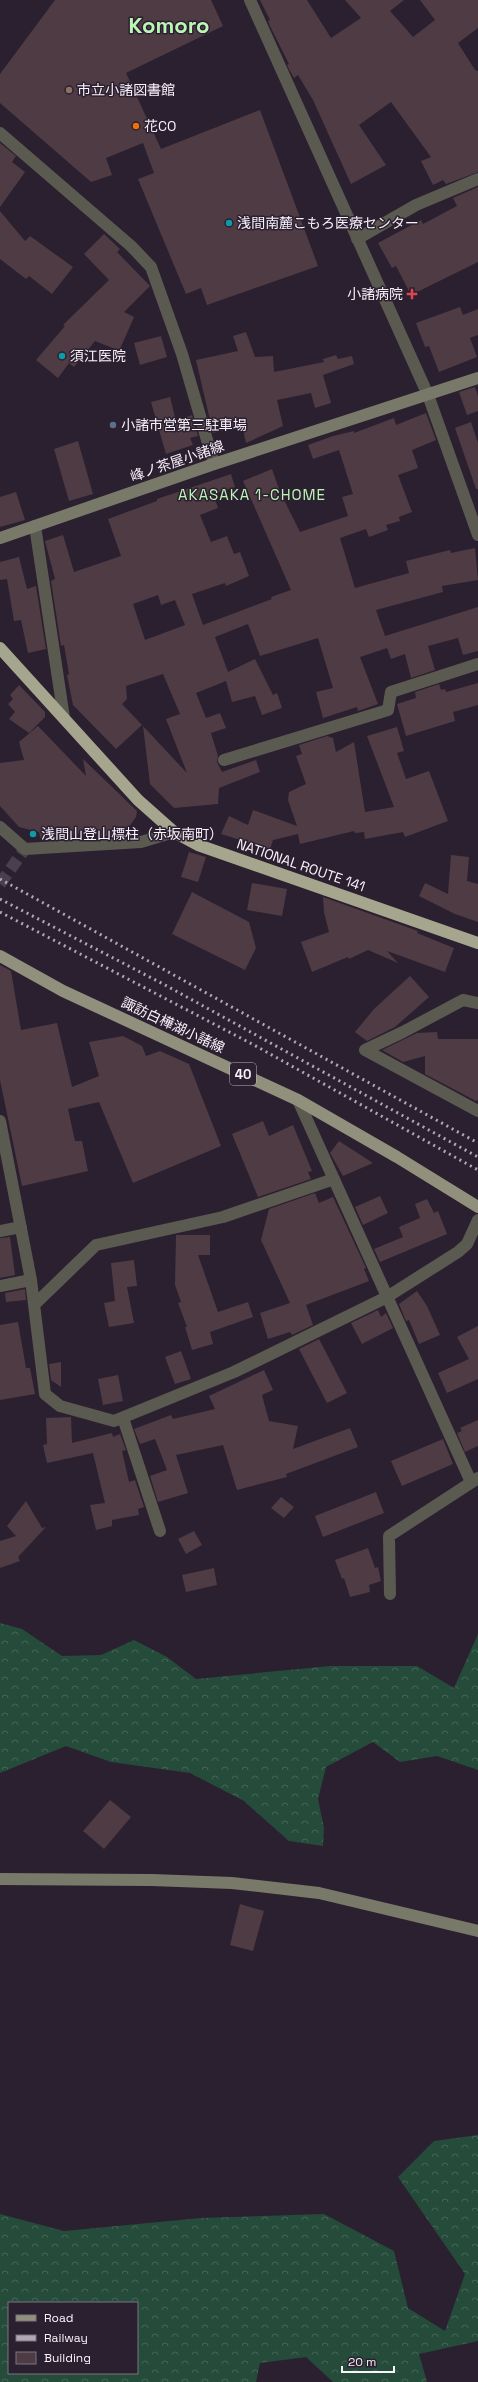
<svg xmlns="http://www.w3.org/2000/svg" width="478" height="2382" font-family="'Space Grotesk','Noto Sans JP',sans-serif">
  <defs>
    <pattern id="forest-crowns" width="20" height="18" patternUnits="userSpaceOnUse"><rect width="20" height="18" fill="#254b3a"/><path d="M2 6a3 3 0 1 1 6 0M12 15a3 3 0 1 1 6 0" fill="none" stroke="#456557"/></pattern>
  </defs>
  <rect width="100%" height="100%" fill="#2b202f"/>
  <path fill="url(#forest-crowns)" fill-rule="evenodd" d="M0,1623L22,1629L62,1656L101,1655L134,1640L167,1657L196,1679L330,1666H417L454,1688L478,1634V1770L437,1756L400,1762L373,1742L326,1767L318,1799L324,1828L323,1846L289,1841L244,1801L190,1773L111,1762L66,1746L0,1773Z
    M478,2135V2341L419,2354L427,2382H333L306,2357L260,2363L256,2382H0V2214L64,2231L201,2218L324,2214L394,2251L408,2308L445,2331L465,2274L398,2177L434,2141ZM9,2303H137V2373H9Z"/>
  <path fill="#4f3b44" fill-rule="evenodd" d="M55,0H211L223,26L126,73L161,149L260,110L318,266L207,305L201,288L186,294L138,179L154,173L143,143L106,158L112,175L91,182L0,103V74Z
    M260,0H307L331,38L361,18L345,0H404L390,11L413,37L435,20L420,0H478V28L458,43L475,70L478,71V172L446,184L443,180L433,185L421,161L431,157L391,102L359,125L386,165L351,184L313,100L298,75L294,78L290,71L287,65L289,64L270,26L268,21L270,20Z
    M0,143L16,156L12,162L25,172L0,207Z
    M478,187V262L411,295L396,266L392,268L378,243L421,220L423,224L457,206L453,198Z
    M0,211L25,241L30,236L73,267L52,294L29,276L26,279L0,259Z
    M104,234L120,249L117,252L150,286L124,312L134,317L120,349H115L95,341L74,367L69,363L58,378L36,360L65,326L63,325L109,280L84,254Z
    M460,307L463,315L478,309V335L470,338L477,357L439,372L429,346L425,347L416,323Z
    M246,332L255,357L273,356L274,372L324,362L323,359L336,355L338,359L352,356L354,364L323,375L331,403L315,408L311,393L277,400L283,426L246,443L242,425L213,433L196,360L238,351L233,336Z
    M161,336L167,357L140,365L134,343Z
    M475,387L478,396V411L467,415L459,392Z
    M170,397L176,421L192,415L198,436L190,438L193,445L166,454L151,402Z
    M426,413L436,440L412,450L418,468L398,475L412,512L399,517L400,521L386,525L388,530L369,537L366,529L340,538L355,588L409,573L406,561L450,550L451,553L475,548L478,580L442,586L443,592L376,610L385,636L478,607V651L463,655L458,638L428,646L435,670L411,678L405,654L391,659L387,648L360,657L378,704L358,711L357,707L323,718L316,692L333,688L318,638L260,656L248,624L215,637L228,672L255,659L273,695L277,693L282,708L262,715L255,696L232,702L226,681L196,693L206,718L220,713L226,728L211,733L218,756L217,762L222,772L256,760L260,772L219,788L218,804L174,808L150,784L143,726L187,773L166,719L180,714L163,674L126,686L127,699L122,704L142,725L116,749L73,705L67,675L69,674L64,645L61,646L51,581L55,579L45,541L63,535L74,572L121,556L108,519L157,501V499L231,474L235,487L213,494L218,508L200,515L211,542L227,536L234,554L240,552L249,576L226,586L225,583L192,594L203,625L272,599L271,597L291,590L243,481L272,469L280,492L300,532L348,516L342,497L353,494L339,450L313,459L308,445L333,436L354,431V433L394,418L396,425ZM158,595L161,605L175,600L185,625L145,640L133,604Z
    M471,422L478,443V489H476L455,428Z
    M78,441L93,494L69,501L54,449Z
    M16,492L25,520L0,527V497Z
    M19,557L27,589L36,586L46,649L28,653L21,620L14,621L7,579L0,580V562Z
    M478,683V705L453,712L455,721L406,736L397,704L416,698L415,692L439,684L441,690L445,689L446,692Z
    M19,685L45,712V717L29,733L9,719L15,712L8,704L13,699L10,695Z
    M38,726L86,776L83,759L137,811L136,817L123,835L97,837L96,830L41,841L39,832L19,827L0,806V763L24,760L19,742Z
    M397,727L404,751L397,753L406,779L429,771L448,821L405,837L403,832L365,839L364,832L355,833L354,831L300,844L298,834L273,840L270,849L221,834L229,816L248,825L253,810L297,826L288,800L289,792L306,784L296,756L302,754L299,745L327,736L333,738L336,752L354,742L365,812L394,807L367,736Z
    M189,852L206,857L198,882L181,877Z
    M451,855L469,857L467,881L478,884V922L455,914L419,896L425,883L448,894Z
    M252,883L287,889L282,916L247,910Z
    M192,892L249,922L256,948L245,970L172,934Z
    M323,897L418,931L417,933L454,948L445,972L387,951L398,963L368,950L349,959L348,957L312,972L301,942L329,932L324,912Z
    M0,965L11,971L21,1030L57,1023L72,1087L99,1076L89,1042L123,1036L142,1046L146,1056L160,1051L189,1064L221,1146L133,1183L99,1102L68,1109L75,1141H82L88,1171L22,1186L0,1080Z
    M410,976L429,997L395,1027L367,1041L355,1032L374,1009Z
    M437,1032L438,1039H478V1100L476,1101L425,1074V1056L403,1062L382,1050L417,1033Z
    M263,1121L269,1136L293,1125L312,1171L308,1172L311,1179L258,1197L232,1134Z
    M339,1141L373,1163L343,1176L330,1153Z
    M315,1193L319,1203L333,1197L366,1268L364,1269L369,1281L306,1305L313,1325L292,1335L290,1332L268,1339L260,1313L290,1303L261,1240L269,1209Z
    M380,1196L388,1213L363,1225L355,1207Z
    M427,1199L434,1213L438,1211L447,1234L380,1262L374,1249L403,1237L399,1227L420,1218L415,1204Z
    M176,1235H210V1255H198L218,1312L248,1302L253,1317L210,1332L213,1344L192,1350L185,1327H187L178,1303L181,1302L175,1285Z
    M10,1237L15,1275L0,1278V1238Z
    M134,1260L137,1286L127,1287L134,1323L109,1327L104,1303L115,1301L111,1263Z
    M25,1289L26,1300L6,1302L5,1293Z
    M417,1291L427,1306L440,1335L419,1344L409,1320L406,1321L399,1304Z
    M378,1310L381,1317L386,1313L393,1328L362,1344L351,1323Z
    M18,1322L26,1368H30L35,1394L0,1400V1325Z
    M478,1326V1379L447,1393L438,1373L469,1359L457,1337Z
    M319,1339L347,1393L327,1403L299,1349Z
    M181,1351L191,1379L175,1384L165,1357Z
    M61,1362V1387L51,1380L49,1364Z
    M264,1370L273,1390L262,1395L269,1421L298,1426L293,1449L350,1428L358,1447L286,1474L287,1477L237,1490L223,1445L176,1455L188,1493L158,1502L150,1476L167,1470L155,1439L140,1444L134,1429L171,1415L173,1419L215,1409L209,1396Z
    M118,1375L123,1401L103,1405L98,1379Z
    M71,1417L72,1443L112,1433L113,1437L120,1434L126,1450L122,1451L129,1482L135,1480L144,1507L138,1509L139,1515L112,1520V1526L96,1530L90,1505L105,1503L93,1453L47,1463L43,1445L47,1444L46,1418Z
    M478,1420V1446L465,1452L457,1433L462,1431L460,1428Z
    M443,1439L453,1464L402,1486L391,1461Z
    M376,1492L384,1513L323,1537L315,1516Z
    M281,1497L294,1507L284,1518L271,1508Z
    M26,1501L42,1528L46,1527L18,1557L20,1561L0,1568V1541L16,1536L7,1526Z
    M194,1531L202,1545L186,1554L178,1539Z
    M368,1548L375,1568L378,1567L381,1581L369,1585L370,1592L350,1597L344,1578L342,1579L335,1560Z
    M214,1568L217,1585L186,1592L182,1575Z
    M110,1800L131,1817L104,1849L83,1831Z
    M240,1904L264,1911L253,1951L230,1945Z"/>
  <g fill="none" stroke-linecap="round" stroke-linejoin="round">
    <path stroke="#4a3f4e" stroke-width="12" stroke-dasharray="12 6" stroke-linecap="butt" d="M0,884L25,849"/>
    <path stroke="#5b5a51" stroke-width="12" d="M250,0L428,395L478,535
      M0,133L131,246L151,267L182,354L214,464
      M357,239L416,205L478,179
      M35,526L64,718
      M224,760L388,710L391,692L478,664
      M0,827L25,849L141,842L174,832
      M478,1003L463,1000L403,1032L365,1050L478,1111
      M298,1100L471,1482
      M0,1121L31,1280L45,1394L60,1406L114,1421L234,1372L387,1297L458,1252L467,1244L478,1220
      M0,1231L21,1227
      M0,1286L31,1280
      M34,1305L96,1245L223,1217L334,1179
      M123,1418L160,1531
      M390,1594L389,1536L478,1478"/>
    <path stroke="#79796a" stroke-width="12" d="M0,538L214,464L478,378
      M0,1879L152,1880L232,1883L319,1893L478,1931"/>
    <path stroke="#91907d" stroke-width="12" d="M0,956L63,991L298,1100L397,1157L478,1207"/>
    <path stroke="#a6a58e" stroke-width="12" d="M0,648L138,800L174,832L198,845L478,943"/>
    <path stroke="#b1a7b4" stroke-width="3" stroke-dasharray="2 4" stroke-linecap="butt" d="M0,879L478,1143
      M0,899L165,985L478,1157
      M0,912L254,1045L478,1170"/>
  </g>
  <circle fill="#8d6e63" stroke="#2b202f" stroke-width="1.5" cx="69" cy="90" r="4"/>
  <circle fill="#e8710a" stroke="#2b202f" stroke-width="1.5" cx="136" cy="126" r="4"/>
  <g fill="#0f9aa8" stroke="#2b202f" stroke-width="1.5">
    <circle cx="229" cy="223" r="4"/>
    <circle cx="62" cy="356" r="4"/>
    <circle cx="33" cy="834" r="4"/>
  </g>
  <path fill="#e0444e" stroke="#2b202f" stroke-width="1.5" d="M410 288h4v4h4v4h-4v4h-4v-4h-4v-4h4z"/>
  <circle fill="#5c6f8a" stroke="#2b202f" stroke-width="1.5" cx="113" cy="425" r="4"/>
  <g text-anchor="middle" stroke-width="3" stroke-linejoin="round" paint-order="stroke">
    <rect fill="#2b202f" stroke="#bbb2be" stroke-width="1" x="230" y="1063" width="26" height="22" rx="3"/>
    <g font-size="13" font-weight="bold" fill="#f9f1fc">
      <text x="243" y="1079">40</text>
    </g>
    <g font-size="14" fill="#f9f1fc" stroke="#2b202f" text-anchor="start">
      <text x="77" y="95">市立小諸図書館</text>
      <text x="144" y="131">花CO</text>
      <text x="237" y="228">浅間南麓こもろ医療センター</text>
      <text x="403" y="299" text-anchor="end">小諸病院</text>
      <text x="70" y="361">須江医院</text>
      <text x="121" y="430">小諸市営第三駐車場</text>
      <text x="41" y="839">浅間山登山標柱（赤坂南町）</text>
    </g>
    <g font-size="14" fill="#f9f1fc" stroke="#2b202f">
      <text transform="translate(177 461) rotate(-19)" y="5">峰ノ茶屋小諸線</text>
      <text transform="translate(301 865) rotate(19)" y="5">NATIONAL ROUTE 141</text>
      <text transform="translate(173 1025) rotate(25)" y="5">諏訪白樺湖小諸線</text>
    </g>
    <g font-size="15" letter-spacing="1" fill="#bdf5b7" stroke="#2b202f">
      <text x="252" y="500">AKASAKA 1-CHOME</text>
    </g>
    <g font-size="22" font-weight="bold" fill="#bdf5b7" stroke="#2b202f">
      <text x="169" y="33">Komoro</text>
    </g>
  </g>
  <rect x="8" y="2302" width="130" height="72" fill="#2b202f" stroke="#7d7481"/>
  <rect x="16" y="2315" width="20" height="6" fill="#91907d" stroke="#7d7481"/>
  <text x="44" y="2322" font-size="12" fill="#f9f1fc">Road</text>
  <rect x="16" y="2335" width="20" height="6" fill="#b1a7b4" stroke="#7d7481"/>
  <text x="44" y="2342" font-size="12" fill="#f9f1fc">Railway</text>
  <rect x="16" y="2352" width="20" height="12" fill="#4f3b44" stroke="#7d7481"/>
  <text x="44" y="2362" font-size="12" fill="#f9f1fc">Building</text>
  <path d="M342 2366v6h52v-6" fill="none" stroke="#f9f1fc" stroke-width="2"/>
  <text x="348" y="2366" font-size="12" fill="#f9f1fc" stroke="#2b202f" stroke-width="3" paint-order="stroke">20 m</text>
</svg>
